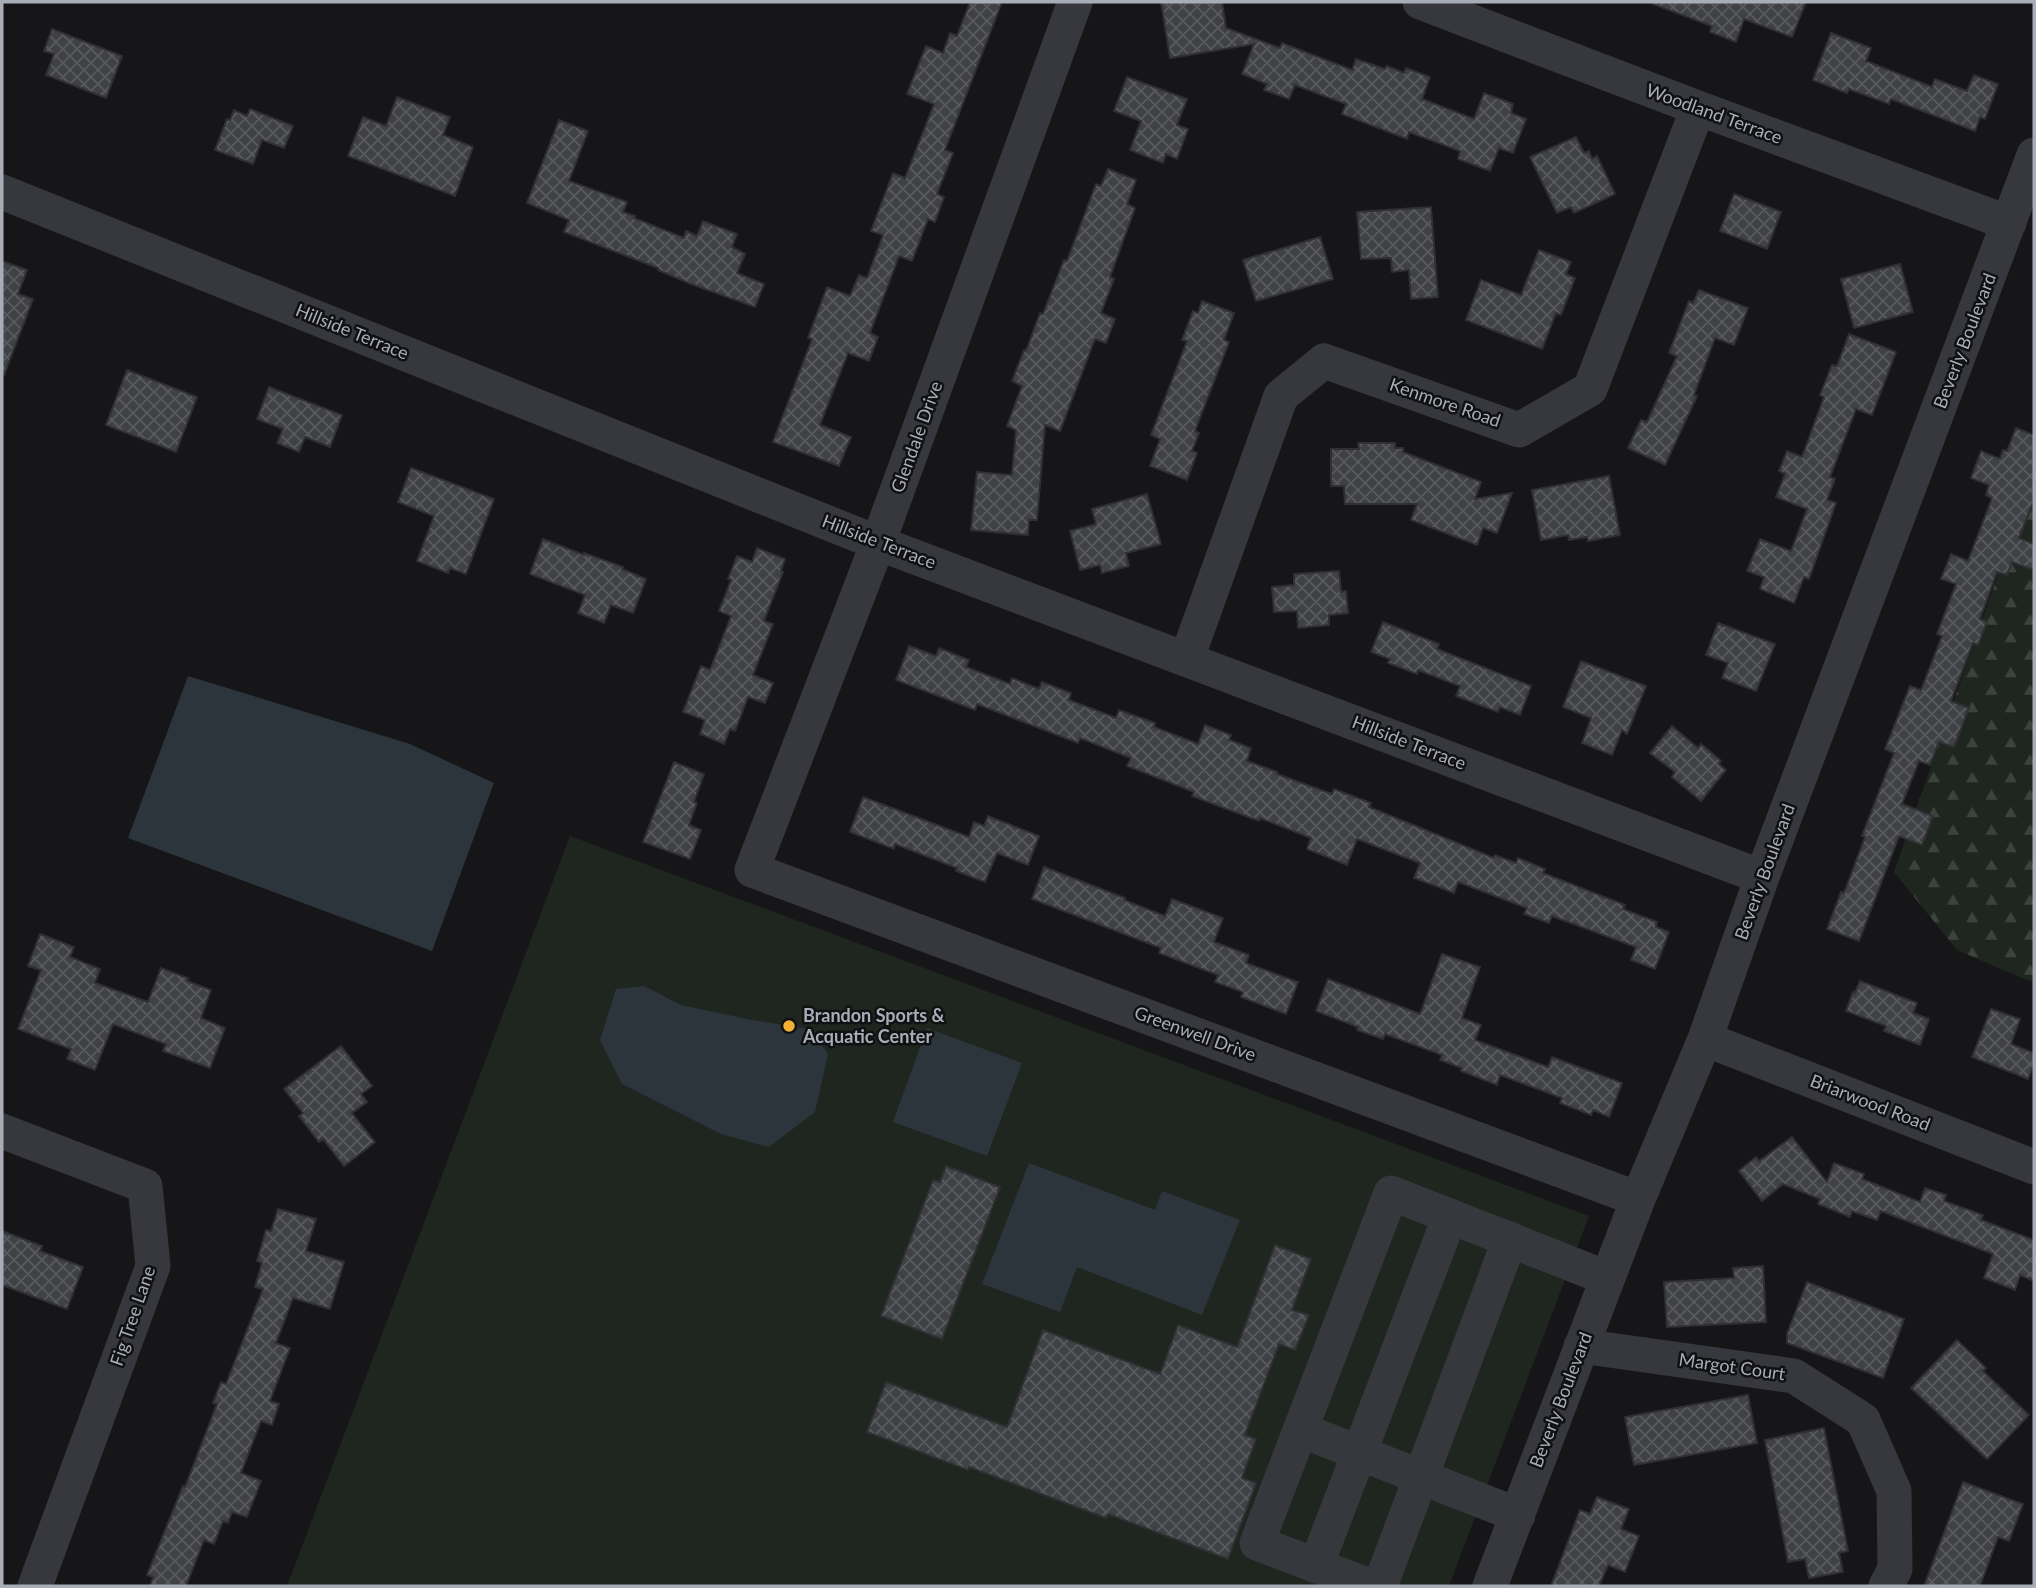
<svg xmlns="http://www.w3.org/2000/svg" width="2036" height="1588" font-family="Lato,sans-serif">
  <defs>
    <pattern id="forest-firs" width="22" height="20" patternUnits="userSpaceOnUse" patternTransform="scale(1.75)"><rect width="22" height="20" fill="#1e261f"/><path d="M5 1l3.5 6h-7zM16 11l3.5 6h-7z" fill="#3c433d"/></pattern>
    <pattern id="building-cross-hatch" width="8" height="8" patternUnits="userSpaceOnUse" patternTransform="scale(1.75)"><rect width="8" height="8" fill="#404145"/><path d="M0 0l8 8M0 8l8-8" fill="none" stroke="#595a5e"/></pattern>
  </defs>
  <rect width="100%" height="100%" fill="#161618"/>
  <path fill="url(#forest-firs)" d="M2034,472V983L1957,950L1894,872Z"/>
  <path fill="#1e261f" d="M570,836L1589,1216L1449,1586H287Z"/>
  <path fill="#2c353c" d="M188,676L410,744L494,783L432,951L128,838Z
    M644,986L681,1005L752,1020L810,1029L828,1054L815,1112L769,1147L721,1134L622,1084L600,1040L616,989Z
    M927,1028L1022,1063L987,1156L893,1122Z
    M1029,1163L1155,1210L1162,1191L1240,1220L1202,1315L1077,1267L1060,1312L982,1284Z"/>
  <path fill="url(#building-cross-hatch)" stroke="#303034" stroke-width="2" d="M970,2H1002L945,150L953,153L937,194L944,197L935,222L928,219L912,261L899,256L870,333L878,337L869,361L848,353L820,425L851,437L839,466L773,442L812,339L808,338L827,287L850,296L859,275L867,278L883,235L871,231L893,173L905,178L934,104L907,94L926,46L943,53L950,33L957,36Z
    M1161,2H1222L1226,28L1280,48L1282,43L1352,70L1356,59L1385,69L1387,66L1404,73L1406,68L1430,77L1422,99L1474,119L1484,93L1513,104L1511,113L1526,119L1513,153L1499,148L1490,171L1458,159L1460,151L1409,132L1407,139L1342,114L1346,104L1295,85L1289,99L1264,90L1267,84L1242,74L1254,44L1170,58Z
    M1653,2H1806L1792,37L1744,19L1736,42L1710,32L1712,26L1653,4Z
    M52,29L122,56L106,98L46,75L54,54L44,51Z
    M1831,33L1871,48L1866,61L1932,87L1935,79L1967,91L1974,75L1998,84L1985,119L1980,117L1975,131L1891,99L1889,104L1849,89L1847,93L1813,80Z
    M1127,77L1187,99L1177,125L1188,129L1177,159L1166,154L1163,163L1130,150L1141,121L1114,111Z
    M397,97L450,117L443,135L473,147L455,196L348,156L363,117L386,126Z
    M250,109L293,126L284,148L262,140L253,164L215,150L227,119L230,120L234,110L247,116Z
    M559,120L588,131L569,181L627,202L623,212L635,216L634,218L684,238L686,231L697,236L703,221L737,234L732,247L745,254L737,273L764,284L755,307L691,284L658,270V268L564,232L569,220L527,203Z
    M1576,137L1584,153L1589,151L1592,159L1597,156L1615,194L1574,213L1571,207L1557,213L1530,157Z
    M1108,169L1136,180L1127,204L1135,208L1110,277L1114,279L1101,313L1115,319L1106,343L1095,339L1060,431L1045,425L1037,520H1029L1028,535L971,530L977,472L1012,475L1016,430L1007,426L1022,386L1012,381L1024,350L1026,351L1040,313L1043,314L1064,260L1067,261L1096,184L1101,186Z
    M1734,194L1781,212L1767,249L1720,231Z
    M1431,207L1438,297L1411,299L1409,270L1392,272L1391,258L1361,259L1357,212Z
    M1320,237L1333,279L1256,301L1243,260Z
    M1539,250L1571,262L1566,274L1575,278L1561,315L1556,313L1542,349L1466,320L1481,280L1521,295Z
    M2,261L27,270L18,294L33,299L4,375L2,374Z
    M1900,264L1913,312L1854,328L1841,279Z
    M1699,290L1748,308L1734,345L1715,338L1694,395L1697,396L1665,465L1628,448L1641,420L1647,422L1677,356L1669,353L1689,301L1693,303Z
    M1202,301L1234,313L1224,340L1229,342L1195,431L1199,433L1192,451L1197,453L1187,480L1150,466L1160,439L1151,435L1187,341L1182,340L1193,311L1198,313Z
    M1849,334L1896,352L1872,415L1856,409L1830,477L1835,479L1827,500L1836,503L1809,579L1804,577L1794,603L1760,589L1764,577L1747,571L1760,539L1791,551L1807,509L1776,497L1785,474L1779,471L1787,451L1802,457L1824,397L1820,395L1832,365L1837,366Z
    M127,370L197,397L176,452L106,425Z
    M269,387L342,415L330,447L305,437L299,452L277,443L283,429L257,419Z
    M2016,428L2034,435V500L2019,538L2034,544V570L2012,562L2007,575L1997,572L1980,619L1987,622L1978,645L1973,643L1951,701L1969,708L1954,747L1939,742L1930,765L1919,761L1902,804L1933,816L1922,845L1899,836L1859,941L1827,929L1841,892L1844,893L1865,837L1862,836L1894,753L1885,749L1910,686L1921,690L1942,636L1937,634L1956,584L1941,579L1951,554L1968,561L1992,498L1986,495L1989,485L1971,478L1981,451L2000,459L2003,450L2007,451Z
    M1358,443H1395V448H1403V452L1481,482L1475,499L1512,493L1497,533L1483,528L1477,545L1411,520L1417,504H1345L1344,486H1331V449H1359Z
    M411,468L494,499L466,574L450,568L448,573L417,561L434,516L398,502Z
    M1609,476L1620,535L1588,541L1587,537L1569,540L1568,535L1541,540L1532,490Z
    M1147,494L1161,544L1126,553L1129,566L1102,573L1100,565L1080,570L1070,531L1096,524L1092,509Z
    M543,539L584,555V553L623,567L622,569L646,579L633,613L611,605L604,623L578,613L585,595L530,574Z
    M757,548L785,559L781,571L783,572L764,621L773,624L753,675L773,683L765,703L748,697L735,731L730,729L724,744L700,734L705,720L683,712L701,666L710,670L731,616L719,611L731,580L728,579L737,556L752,562Z
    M1339,571L1341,592L1346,591L1348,613L1329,615V625L1298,628L1297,611L1274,612L1272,587L1294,585V574Z
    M1383,622L1439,644L1437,649L1531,686L1520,715L1500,707L1498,712L1456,696L1460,686L1418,670L1417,674L1388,663L1390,659L1371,652Z
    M1718,623L1775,644L1756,691L1722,678L1728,663L1706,655Z
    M909,646L936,656L939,648L969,660L966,667L1010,684L1012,678L1039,689L1042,682L1071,693L1069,700L1116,718L1119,710L1155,723L1154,727L1198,744L1205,725L1231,735L1229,740L1251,748L1247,761L1277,772V774L1332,794L1334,789L1371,803L1369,807L1494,858L1495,855L1516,863L1518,858L1545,869L1543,873L1625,905L1623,909L1657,922L1656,927L1669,932L1655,969L1631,960L1636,947L1552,916L1549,923L1524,914L1527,908L1458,882L1454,893L1414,878L1420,863L1357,839L1347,865L1307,849L1311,838L1260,818L1259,821L1192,796L1194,792L1127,766L1131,758L1080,738L1078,743L977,704L975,710L896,680Z
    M1581,661L1646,686L1627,734L1622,730L1612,755L1582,743L1591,718L1563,707Z
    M1672,726L1698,748L1701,744L1721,761L1719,764L1726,770L1701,801L1672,777L1675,772L1650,753Z
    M674,762L704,774L694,802L697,803L689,825L701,830L690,859L643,842Z
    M863,797L969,837L974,822L984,826L988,816L1039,836L1028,865L997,853L985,882L956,871L957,868L895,844L894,849L850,832Z
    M1044,867L1125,898L1124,900L1165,916L1172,899L1223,918L1214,942L1249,955L1246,963L1298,982L1286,1014L1241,997L1243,992L1215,982L1218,975L1159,953L1161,948L1032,899Z
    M40,934L74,947L70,957L100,969L95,983L148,1002L161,968L188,978L187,981L211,990L201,1018L225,1028L210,1068L163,1051L166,1044L113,1024L95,1070L67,1059L71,1049L18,1029L41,970L28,966Z
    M1442,954L1480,967L1462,1018L1481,1025L1475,1040L1548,1067L1552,1057L1622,1083L1609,1117L1593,1110L1591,1115L1560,1103L1562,1098L1500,1075L1497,1085L1461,1071L1462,1068L1440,1060L1442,1055L1385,1034L1383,1039L1357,1030L1358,1027L1316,1011L1328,979L1420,1014Z
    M1860,981L1917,1003L1913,1013L1929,1019L1920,1045L1884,1031L1886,1026L1846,1011L1853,992L1855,993Z
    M1991,1009L2020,1019L2011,1044L2034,1053V1064L2028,1079L1972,1057Z
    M341,1046L372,1086L361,1094L367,1102L352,1113L375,1142L344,1166L323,1139L319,1142L299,1116L303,1113L284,1089Z
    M1792,1137L1827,1182L1834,1163L1864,1174L1862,1179L1920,1202L1925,1188L1946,1195L1944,1201L1983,1215L1981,1220L2034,1240V1281L2020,1275L2015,1290L1984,1278L1993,1254L1881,1211L1877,1220L1852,1211L1850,1217L1818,1204L1820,1199L1783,1184L1762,1201L1739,1171L1756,1157L1759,1161Z
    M946,1166L1000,1187L942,1339L881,1316L933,1180L940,1182Z
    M278,1209L316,1219L306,1251L344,1262L330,1309L293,1298L276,1343L290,1348L270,1401L279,1404L272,1425L261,1421L241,1473L261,1481L247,1517L232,1512L228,1523L223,1521L214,1544L204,1540L186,1586H150L153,1577L147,1575L183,1486L185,1487L217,1404L213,1403L221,1382L226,1384L263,1289L255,1287L262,1263L257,1261L266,1230L271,1231Z
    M2,1231L42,1246L40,1251L83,1267L67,1309L2,1285Z
    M1275,1245L1311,1259L1292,1310L1309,1315L1295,1350L1279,1344L1245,1435L1256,1439L1242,1478L1256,1483L1228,1559L1108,1514L1106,1518L969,1467L968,1470L867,1432L886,1382L1007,1427L1043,1330L1160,1374L1178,1325L1237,1347Z
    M1763,1266L1766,1322L1667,1327L1664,1282L1734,1278L1733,1268Z
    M1807,1282L1904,1319L1883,1378L1787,1343V1334Z
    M1957,1340L1986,1368L1983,1371L2029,1415L1987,1459L1911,1388Z
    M1748,1395L1757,1443L1634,1465L1625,1417Z
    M1824,1428L1848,1551L1839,1553L1843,1572L1809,1578L1805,1559L1788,1562L1765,1440Z
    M1963,1482L2023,1504L2009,1541L1998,1537L1980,1586H1924Z
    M1597,1497L1629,1509L1621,1529L1639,1536L1625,1572L1608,1565L1599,1586H1551L1580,1510L1590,1514Z"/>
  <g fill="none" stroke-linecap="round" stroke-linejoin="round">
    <path stroke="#37383d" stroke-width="35" d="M1075,2L878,543L752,870L1638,1199
      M1420,2L1698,108L2009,223
      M2,192L878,543L1762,877
      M1187,658L1281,396L1324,361L1519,430L1590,389L1698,108
      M1705,1039L2034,1167
      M2,1131L145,1186L153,1266L35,1586
      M1581,1346L1794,1376L1863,1420L1894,1491L1895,1569L1886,1586
      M1301,1430L1518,1515
      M1316,1566L1450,1216
      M1370,1586L1257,1543L1391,1193L1607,1278
      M1380,1586L1510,1239
      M1490,1586L1638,1199L1705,1039L1762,877L2034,155"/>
  </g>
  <circle fill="#f2b134" stroke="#111113" stroke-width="2.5" cx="789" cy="1026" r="7"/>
  <g text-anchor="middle" stroke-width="5" stroke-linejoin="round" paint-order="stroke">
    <g font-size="18" fill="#a8adb8" stroke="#111113">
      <text transform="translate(1714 114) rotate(20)" y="6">Woodland Terrace</text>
      <text transform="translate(352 332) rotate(22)" y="6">Hillside Terrace</text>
      <text transform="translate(1965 341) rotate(-69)" y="6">Beverly Boulevard</text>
      <text transform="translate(1445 403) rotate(19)" y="6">Kenmore Road</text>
      <text transform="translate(917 437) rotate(-70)" y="6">Glendale Drive</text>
      <text transform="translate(879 542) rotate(21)" y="6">Hillside Terrace</text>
      <text transform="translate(1409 743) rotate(21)" y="6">Hillside Terrace</text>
      <text transform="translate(1765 872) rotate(-70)" y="6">Beverly Boulevard</text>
      <text transform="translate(1195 1034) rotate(20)" y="6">Greenwell Drive</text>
      <text transform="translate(1870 1103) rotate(21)" y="6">Briarwood Road</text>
      <text transform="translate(133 1316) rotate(-71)" y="6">Fig Tree Lane</text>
      <text transform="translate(1732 1367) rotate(8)" y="6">Margot Court</text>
      <text transform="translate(1561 1400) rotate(-69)" y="6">Beverly Boulevard</text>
    </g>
    <g font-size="18" font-weight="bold" fill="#a8adb8" stroke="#111113" text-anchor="start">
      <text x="803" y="1022">Brandon Sports &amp;<tspan x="803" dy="21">Acquatic Center</tspan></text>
    </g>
  </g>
  <rect width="2036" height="1588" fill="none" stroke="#a8adb8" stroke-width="7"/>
</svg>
